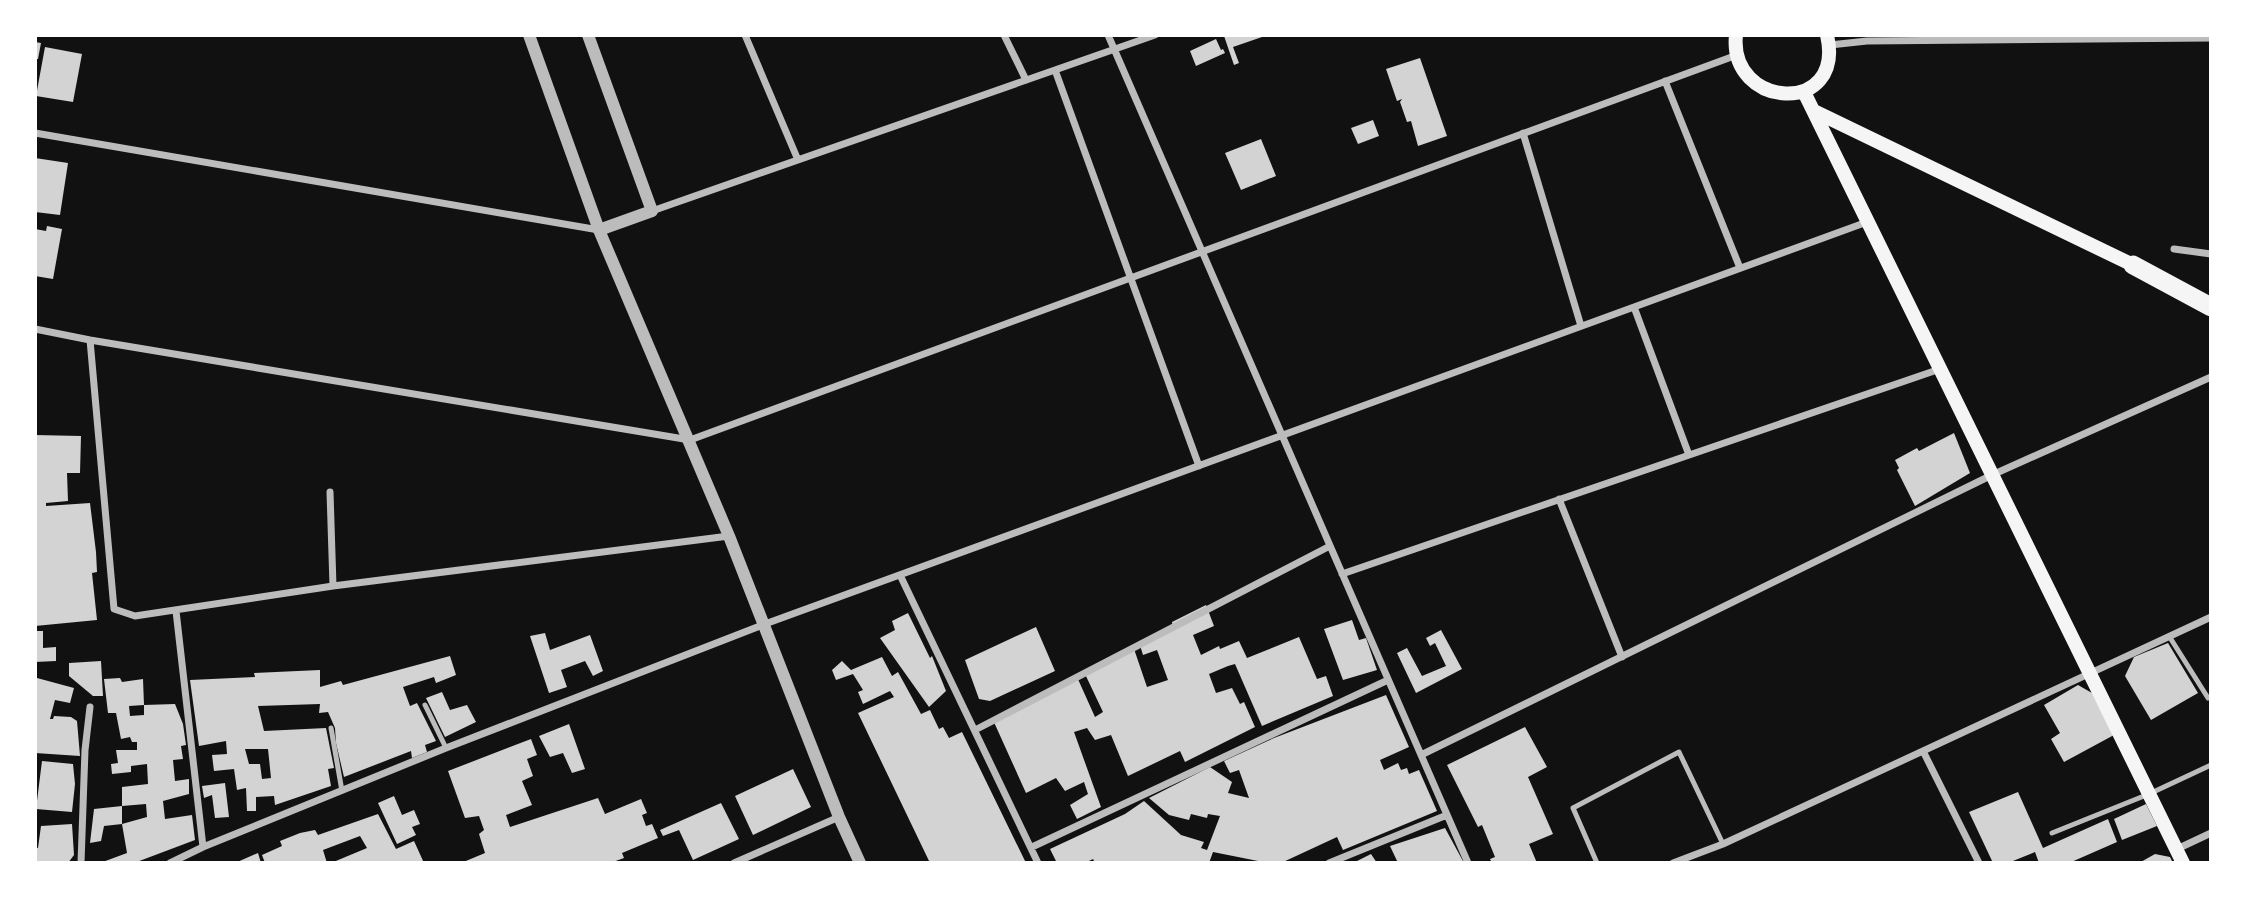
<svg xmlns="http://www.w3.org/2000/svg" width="2246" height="898" font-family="'DejaVu Sans',sans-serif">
  <rect width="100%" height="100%" fill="#111"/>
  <path fill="#d3d3d3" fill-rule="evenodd" d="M1227,35H1261L1262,37L1233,47L1239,63L1234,65L1224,36Z
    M1216,39L1221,50L1223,49L1225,53L1196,66L1190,51Z
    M35,42L41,43L38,59H35Z
    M45,47L82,54L73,102L36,96Z
    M1420,58L1447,136L1418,146L1411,121L1407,122L1400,102L1402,99L1397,101L1386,69Z
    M1373,120L1379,136L1358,144L1351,128Z
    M1261,139L1276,176L1241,190L1225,153Z
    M35,158L68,163L60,215L35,212Z
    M47,226L62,229L53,279L35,276V229L46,231Z
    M1954,433L1970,473L1915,506L1897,470L1899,468L1895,460L1917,448L1919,451Z
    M35,435L81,436L80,473H67L68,501L46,503V506L90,503L96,552L97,572L92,573L97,620L35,626Z
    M1206,605L1214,626L1193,635L1201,655L1219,646L1220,649L1239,641L1247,658L1299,637L1317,679L1326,676L1333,696L1262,726L1235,664L1228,666L1209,674L1216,693L1232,688L1240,704L1244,702L1255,727L1185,762L1180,751L1128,776L1111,735L1095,740L1087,728L1074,732L1101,807L1077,819L1070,805L1088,794L1084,782L1065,791L1056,778L1026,793L993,720L1077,677L1095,717L1103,712L1085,674L1133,646L1147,687L1168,680L1157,650L1143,655L1139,642L1173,629L1172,622Z
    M908,613L930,658L932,656L946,691L929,707L880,638L895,630L892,621Z
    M1352,620L1359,640L1366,638L1377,670L1343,680L1324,629Z
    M1036,627L1055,671L990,701L979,699L965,660Z
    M1441,630L1462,669L1416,693L1397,653L1407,648L1422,676L1446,666L1435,643L1430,646L1426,638Z
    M35,631H43V648L56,647V661L35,662Z
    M545,633L550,650L590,635L603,671L593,676L585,661L561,670L567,687L549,693L530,636Z
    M2168,643L2198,693L2151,720L2125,676L2134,657Z
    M450,656L456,675L436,683L434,677L403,687L410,706L417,703L436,741L425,745L427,752L412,758L411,751L344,777L336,743L335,728L328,712L319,713L320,704L258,706L264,731L326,728L334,768L328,769L331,786L275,805L274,796L256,797V811H247L246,788L237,790L234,769L214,771L212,755L227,754L226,741L199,746L190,680L255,677L254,673L320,670V687L341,681L343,685ZM245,749H268L271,778L262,779L260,764H249Z
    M882,657L892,676L898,672L921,714L930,710L939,729L943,727L949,738L962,732L1026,863H930L858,713L894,697L890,691L863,704L858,692L863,690L853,674L836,680L832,670L842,661L851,670Z
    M101,661L103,696H93L69,676V663Z
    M37,678L74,688L70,703L55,700L50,719H53L54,716L71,717L77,721L80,756L35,753V686Z
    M120,678L122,682L143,679L144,705L129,706L130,716L144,715V705L175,704L183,724L186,745L181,746L183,759L173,760L175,781L189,779V794L163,801L165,819L192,815L195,840L134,863H100L127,853L122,824L147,817L146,804L122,806V824L104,826L101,841L90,843L94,809L122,806V787L148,784L147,764L131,766V772L112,774L111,764L118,763L116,750H137V742H132L130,737L121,739L116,713H108L104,679Z
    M2078,685L2092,693L2114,735L2064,762L2051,739L2060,733L2044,705Z
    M442,692L450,710L467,705L476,722L445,737L426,698Z
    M1386,695L1409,747L1380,760L1384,770L1398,763L1401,770L1407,768L1409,774L1419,770L1437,811L1343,850L1337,837L1281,863H1268L1213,852L1209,863H1095L1093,859L1085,863H1057L1050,849L1125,814L1144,801L1181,835L1204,842L1201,848L1207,850L1220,816L1208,814L1207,818L1191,814L1189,820L1169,815L1149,798L1210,767L1232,782L1228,793L1249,798L1239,770L1230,773L1224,761L1274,738Z
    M569,724L585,769L572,773L563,753L550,757L539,736Z
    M1525,727L1547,767L1528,777L1553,834L1529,844L1537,863H1492L1490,859L1495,857L1482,825L1478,827L1447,765Z
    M531,739L537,755L527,759L533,776L522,781L532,805L506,815L510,827L598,798L605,814L641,799L647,813L642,815L646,826L652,824L658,838L622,853L624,858L610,863H461L485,853L479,834L484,830L479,816L465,818L448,771Z
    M42,761L73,764L75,784L72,812L36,809Z
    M793,769L811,807L753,835L735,796Z
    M225,783L229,817L215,818L212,795L204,798L202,786Z
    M2018,792L2043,848L2108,819L2117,842L2069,863H2039L2035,852L2008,863H1993L1969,812Z
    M394,796L402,815L414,810L420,824L412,827L416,835L397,844L378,803Z
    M721,803L739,839L693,860L679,830L663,836L660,830Z
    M2146,804L2157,826L2122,840L2114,819Z
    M378,814L396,849L414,841L424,863H331L367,848L360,836L323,850L327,863H265L262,855L282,846L280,841L300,833L315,830L318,835Z
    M72,824L74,855L68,863H35V847L38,848L41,826Z
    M1445,828L1464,863H1398L1390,846Z
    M258,853L261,863H235Z
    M1371,854L1377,863H1353Z
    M2155,854L2170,857L2173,863H2139Z"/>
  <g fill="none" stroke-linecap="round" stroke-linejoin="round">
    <path stroke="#bcbcbc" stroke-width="5" d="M2169,636L2208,698
      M425,705L446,748
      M331,728L342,791
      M2052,833L2149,794L2211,765
      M1597,863L1573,808L1679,752L1723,844"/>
    <path stroke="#bcbcbc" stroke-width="7" d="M745,35L798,160
      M1004,35L1026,80
      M1108,35L1468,863
      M1830,45L1867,41L2211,38
      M1055,70L1199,466
      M1665,81L1740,268
      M35,133L599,230
      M1523,133L1581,326
      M652,211L1155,35
      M2174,249L2211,254
      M1634,307L1689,455
      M35,329L90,340L690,440L1737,55
      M90,340L114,609L135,616L333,586L729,536
      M330,492L333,586
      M1559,499L1622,657
      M1342,574L1940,369
      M900,575L1038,863
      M176,611L203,847
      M975,730L1330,546
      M1923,751L1979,863
      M1421,755L1992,475L2211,377
      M1032,847L1388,680
      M2177,849L2211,833
      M81,863L85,750L90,707
      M170,863L203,847L446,748L765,624L1867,222
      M734,863L839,817
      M1329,863L1447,815
      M1673,863L1723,844L2211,617"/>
    <path stroke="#bcbcbc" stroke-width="12" d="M529,35L599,230L729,536L839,817L860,863
      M588,35L652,211L599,230"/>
    <path stroke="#f5f5f5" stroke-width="14" d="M1736,35C1728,109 1846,117 1827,35
      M1804,92L2183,863
      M1814,111L2133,265"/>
    <path stroke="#f5f5f5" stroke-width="19" d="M2133,265L2211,307"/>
  </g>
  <rect width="2246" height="898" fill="none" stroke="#ffffff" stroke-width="74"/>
</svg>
